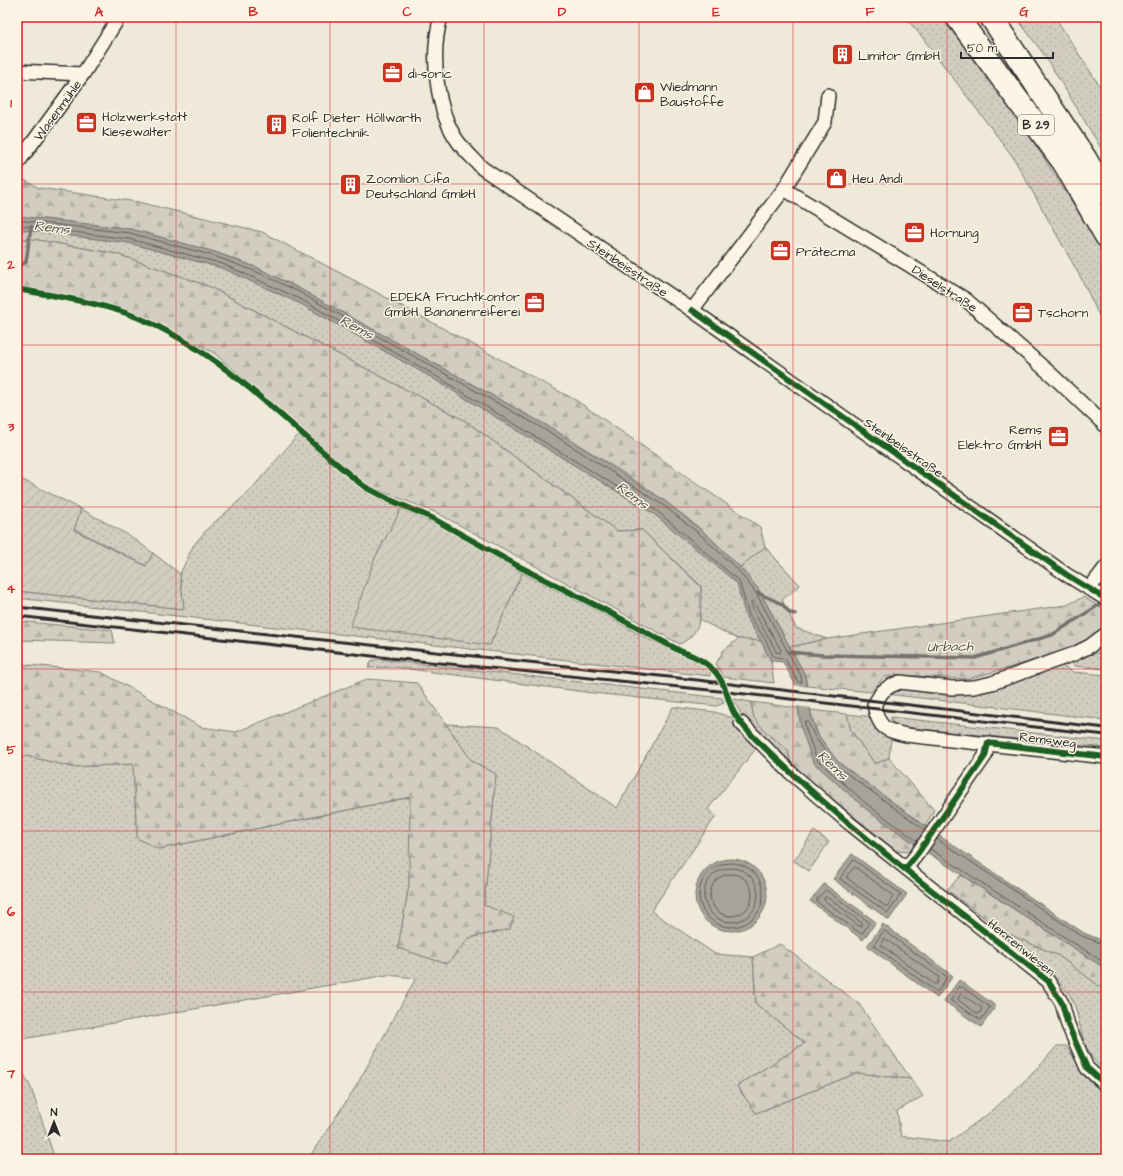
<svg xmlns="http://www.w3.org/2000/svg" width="1123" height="1176" font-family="'Architects Daughter',sans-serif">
  <defs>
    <pattern id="grass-dots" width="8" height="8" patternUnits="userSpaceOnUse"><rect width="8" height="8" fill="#d2cdc0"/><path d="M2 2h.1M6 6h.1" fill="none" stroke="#b4b0a5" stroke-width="1.8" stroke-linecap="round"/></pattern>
    <pattern id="forest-firs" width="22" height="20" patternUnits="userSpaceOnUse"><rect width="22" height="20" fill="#d2cdc0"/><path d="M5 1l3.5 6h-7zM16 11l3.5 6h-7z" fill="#b4b0a5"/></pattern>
    <pattern id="garden-furrows" width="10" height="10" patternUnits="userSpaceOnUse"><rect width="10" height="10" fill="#d2cdc0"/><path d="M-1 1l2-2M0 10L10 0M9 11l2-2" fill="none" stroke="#b4b0a5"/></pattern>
  </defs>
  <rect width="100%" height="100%" fill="#efe9da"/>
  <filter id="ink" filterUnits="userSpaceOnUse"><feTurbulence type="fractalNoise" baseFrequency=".025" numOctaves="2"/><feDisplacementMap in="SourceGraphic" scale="8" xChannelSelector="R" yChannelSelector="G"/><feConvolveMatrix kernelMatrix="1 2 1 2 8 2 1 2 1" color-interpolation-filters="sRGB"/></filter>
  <g filter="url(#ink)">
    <path fill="url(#grass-dots)" stroke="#7e7c76" d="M905,17H942L1024,127L1095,238L1106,259V330L1081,278L1013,157L922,37Z
      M1016,17H1055L1106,96V156L1045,56Z
      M17,229L129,243L222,268L299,303L429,376L654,514L737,583L746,617L761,641L738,639L700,620L701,586L642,530L617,531L464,420L208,286L117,254L32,239H17Z
      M298,435L331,464L364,488L401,509L375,558L490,645L522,573L600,612L642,636L696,661L710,670V676L17,598V591L184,609L180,574L193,546L208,528L248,493Z
      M81,509L130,536L153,553L147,566L74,529Z
      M765,547L800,585L782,600L796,628L827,639L790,647L759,590L740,567Z
      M1101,652H1106V669L1075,666L1072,664L1073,659Z
      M377,659L722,698L724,703L716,706L593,693L394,667L368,668L371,661Z
      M1057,663L1073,672L1106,675V720L887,694L898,687L933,692Z
      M733,699L751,702L754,718L766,732L788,751L791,765L747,725Z
      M673,707L715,712L733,718L758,746L708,809L716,816L651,911L715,954L753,957L756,1004L805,1043L737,1086L756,1113L857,1073L911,1079L923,1096L897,1111L901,1136L949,1142L992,1111L1035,1071L1057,1046H1066L1094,1085L1106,1093V1159H308L355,1088L416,978L387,975L17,1040V760L27,756L72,767L133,764L137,838L158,849L411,797L409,885L398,948L447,964L469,938L510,929L484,905L496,774L472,761L446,724L499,727L617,808Z
      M847,714L874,717L879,729L891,738L889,758L875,764L851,731Z
      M891,717L1106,741V748L901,727L891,721Z
      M814,831L829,842L809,871L794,861Z
      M1002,931L1059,956L1106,991V1072C1078,1050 1084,1027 1072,999C1063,980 1018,949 1001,935Z
      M17,1060L31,1088L55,1159H17Z"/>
    <path fill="url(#forest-firs)" stroke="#7e7c76" d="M17,176L39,188L138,202L262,232L363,285L577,401L760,527L765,547L740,567C729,556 717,544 705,533C659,493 605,461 553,429L300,289L258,268L215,252L131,229L17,216Z
      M17,239H32L117,254L208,286L464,420L617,531L642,530L701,587C700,611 705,631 680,644L437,513L368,486L214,353L141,315L96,301L17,285Z
      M1083,597L1104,609L1106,624L1104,630L1076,647L1026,663L967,679L895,675L884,677L871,692L807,686L805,675L790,647L827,639L1067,605Z
      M17,621L112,630L115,643L21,640L19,664L101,672L201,727L236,732L367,679L417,683L472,761L496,774L484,905L514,917L510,929L469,938L447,964L398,948L409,885L410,797L158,849L137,838L133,764L72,767L27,756L17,760Z
      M738,639L761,641L771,661L774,683L724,677L716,664L723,651Z
      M751,702L798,708L801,728L807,740L866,809L915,844L910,852L896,851L791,765L788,751L766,732L754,718Z
      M810,710L847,714L851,731L875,764L889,758L934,810L925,826L838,762L818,735Z
      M961,875L1106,969V991L1059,956L1002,931L947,890Z
      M780,944L859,1004L911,1079L857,1073L756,1113L737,1086L805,1043L756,1004L753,957Z"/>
    <path fill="url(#garden-furrows)" stroke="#7e7c76" d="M17,477L81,509L74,530L146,566L153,553L180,574L184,609L17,591Z
      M401,509L442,527L522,573L490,645L350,627L375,558Z"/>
    <path fill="#a6a399" stroke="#75736d" d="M17,216L131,229L215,252L258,268L300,289L553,429L665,501L705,533L740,567L759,590L805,675L812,720L818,735L838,762L925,826L1012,885L1084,933L1106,942V969L931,855L866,809L813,762L801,728L795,684L783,662L771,661L761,641L746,617L737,583L654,514L429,376L299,303L222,268L129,243L17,229Z
      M852,854L907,894L889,920L833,879Z
      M695 895a36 36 0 1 1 72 0a36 36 0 1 1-72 0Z
      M824,884L876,922L863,940L810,901Z
      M883,924L953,976L937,998L867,946Z
      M959,980L996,1006L981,1027L944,1001Z"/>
    <path fill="#efe9da" d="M793,685L809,687L812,708L796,706Z"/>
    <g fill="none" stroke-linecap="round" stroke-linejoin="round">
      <path stroke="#5c5b57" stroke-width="1" d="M17,220L130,233L214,256L257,272L299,292L551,433L663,505L702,536L738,570L756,593L801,676L802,682H798L785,659L773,656L765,639L749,615L739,581L657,511L431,373L300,299L223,264L129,239L17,225
        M753,601L781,650L780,653L776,652C769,635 756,620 751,603Z
        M937,839L1082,936L1106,945
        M917,841L868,805L817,760L805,727V721L808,722L815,737L835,765L925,830
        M930,849L1106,964
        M854,860L901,894L888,913L840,879Z
        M699 895a32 32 0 1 1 64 0a32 32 0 1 1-64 0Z
        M855,867L893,895L888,906H885L847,878V876Z
        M704 895a27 27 0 1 1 54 0a27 27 0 1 1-54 0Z
        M710 895a21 21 0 1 1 42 0a21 21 0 1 1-42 0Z
        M826,890L869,922L863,933H860L817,902V899Z
        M827,897L862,923V926H859L825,901L824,898Z
        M885,931L946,976V979L938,991H935L874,946V944L883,932Z
        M884,938L939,977L937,984H934L881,945Z
        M959,987H962L990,1007L981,1020L951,1001Z
        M961,994L982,1008L980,1013L978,1014L958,1000Z"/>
      <path stroke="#75736d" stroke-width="3.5" d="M17,267L26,262L31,226
        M758,593L782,604L790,613L795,614
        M788,652L823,655L975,658L1052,635L1105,601"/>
      <defs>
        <path id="street" d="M441,17C430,54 436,112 459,143C466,152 475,160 482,168L692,310L1067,575L1106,599
          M17,71L83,74
          M17,164L83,74L119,17
          M784,189L965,299L1053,376L1106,426
          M692,310L784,189L825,122L828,95
          M1089,589L1106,567
          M1106,634L1090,646L1074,654L992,683L974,687L952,688L900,682L890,686L882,692L874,705C879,728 884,730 906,735L1106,757
          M741,723L791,773L849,823L1048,981L1062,1003L1068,1025L1087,1068L1106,1085
          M906,868L918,853L985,756L988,743"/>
        <path id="highway" d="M957,17L1064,163L1106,236
          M991,17L1085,158L1106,194"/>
      </defs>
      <use href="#street" stroke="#2b2b2b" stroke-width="16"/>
      <use href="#highway" stroke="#2b2b2b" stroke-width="25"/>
      <use href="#street" stroke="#fcf5e5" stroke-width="13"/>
      <use href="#highway" stroke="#fcf5e5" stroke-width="22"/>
      <path stroke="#2b2b2b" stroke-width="3" d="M17,607L697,680L1106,728
        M17,616L390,658L719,691L1106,735"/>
      <defs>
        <path id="cycleway" d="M17,289C53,296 91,301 126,313C221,347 288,427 365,487L388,499L432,518L518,566L601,608L680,651C696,656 714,666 722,682C727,692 729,703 734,713C742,726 753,737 764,747C852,833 952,905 1048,981L1062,1003L1068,1025L1087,1068L1106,1085
          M692,310L1067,575L1106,599
          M906,868L918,853L985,756L988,743L1106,757"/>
      </defs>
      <use href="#cycleway" stroke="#fcf5e5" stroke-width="8"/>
      <use href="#cycleway" stroke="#1b5e20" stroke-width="6"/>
    </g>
  </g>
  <path fill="none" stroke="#d62828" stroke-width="1" stroke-opacity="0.55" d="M176,17V1159M330,17V1159M484,17V1159M639,17V1159M793,17V1159M947,17V1159M17,184H1106M17,345H1106M17,507H1106M17,669H1106M17,831H1106M17,992H1106"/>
  <defs>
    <symbol id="building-square" viewBox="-11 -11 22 22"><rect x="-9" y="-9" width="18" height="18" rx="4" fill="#c8321e" stroke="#fcf5e5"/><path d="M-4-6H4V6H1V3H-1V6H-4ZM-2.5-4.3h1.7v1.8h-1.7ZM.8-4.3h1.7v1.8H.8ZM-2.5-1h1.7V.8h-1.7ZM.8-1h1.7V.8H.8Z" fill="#fff"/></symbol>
    <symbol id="office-square" viewBox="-11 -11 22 22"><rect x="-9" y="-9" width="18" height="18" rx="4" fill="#c8321e" stroke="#fcf5e5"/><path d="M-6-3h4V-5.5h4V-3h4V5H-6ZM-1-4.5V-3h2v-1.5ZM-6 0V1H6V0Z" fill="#fff"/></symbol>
    <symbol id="shop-square" viewBox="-11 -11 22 22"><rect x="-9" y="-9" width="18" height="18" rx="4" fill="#c8321e" stroke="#fcf5e5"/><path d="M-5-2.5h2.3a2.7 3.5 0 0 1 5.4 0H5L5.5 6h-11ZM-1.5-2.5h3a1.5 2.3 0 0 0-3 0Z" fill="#fff"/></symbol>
  </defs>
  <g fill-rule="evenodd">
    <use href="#building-square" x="830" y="42" width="25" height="25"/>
    <use href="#office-square" x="380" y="60" width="25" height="25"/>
    <use href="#shop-square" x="632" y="80" width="25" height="25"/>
    <use href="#office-square" x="74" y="110" width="25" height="25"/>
    <use href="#building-square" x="264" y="112" width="25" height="25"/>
    <use href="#shop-square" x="824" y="166" width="25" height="25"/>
    <use href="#building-square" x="338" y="172" width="25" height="25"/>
    <use href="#office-square" x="902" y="220" width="25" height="25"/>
    <use href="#office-square" x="768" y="238" width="25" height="25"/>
    <use href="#office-square" x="522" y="290" width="25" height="25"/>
    <use href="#office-square" x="1010" y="300" width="25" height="25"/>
    <use href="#office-square" x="1046" y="424" width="25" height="25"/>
  </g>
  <g text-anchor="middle" stroke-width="3" stroke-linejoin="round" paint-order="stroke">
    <rect fill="#fcf5e5" stroke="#6a6863" stroke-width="1" x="1018" y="115" width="36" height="20" rx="3"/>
    <g font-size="12" font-weight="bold" fill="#2b2b2b">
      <text x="1036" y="129">B 29</text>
    </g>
    <g font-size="13" fill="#2b2b2b" stroke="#fcf5e5" text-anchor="start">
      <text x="858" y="60">Limitor GmbH</text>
      <text x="408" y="78">di-soric</text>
      <text x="660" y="91">Wiedmann<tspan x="660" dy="15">Baustoffe</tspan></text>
      <text x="102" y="121">Holzwerkstatt<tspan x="102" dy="15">Kiesewalter</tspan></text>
      <text x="292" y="122">Rolf Dieter Höllwarth<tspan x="292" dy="15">Folientechnik</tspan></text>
      <text x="366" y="183">Zoomlion Cifa<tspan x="366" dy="15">Deutschland GmbH</tspan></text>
      <text x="852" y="183">Heu Andi</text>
      <text x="930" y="237">Hornung</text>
      <text x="796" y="256">Prätecma</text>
      <text x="520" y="301" text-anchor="end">EDEKA Fruchtkontor<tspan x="520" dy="15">GmbH Bananenreiferei</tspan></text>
      <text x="1038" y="317">Tschorn</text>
      <text x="1042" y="434" text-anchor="end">Rems<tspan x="1042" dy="15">Elektro GmbH</tspan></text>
    </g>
    <g font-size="13" fill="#2b2b2b" stroke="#fcf5e5">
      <text transform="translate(57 110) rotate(-54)" y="5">Wasenmühle</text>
      <text transform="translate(628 267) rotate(34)" y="5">Steinbeisstraße</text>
      <text transform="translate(945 288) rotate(33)" y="5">Dieselstraße</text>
      <text transform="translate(904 447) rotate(35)" y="5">Steinbeisstraße</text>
      <text transform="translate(1048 739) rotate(7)" y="5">Remsweg</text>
      <text transform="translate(1022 947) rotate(39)" y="5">Herrenwiesen</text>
    </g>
    <g font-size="14" font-style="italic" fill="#565552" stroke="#fcf5e5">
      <text transform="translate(52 227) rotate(7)" y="5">Rems</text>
      <text transform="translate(357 327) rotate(28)" y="5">Rems</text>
      <text transform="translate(633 495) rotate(37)" y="5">Rems</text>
      <text transform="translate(950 646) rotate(-1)" y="5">Urbach</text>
      <text transform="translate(833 765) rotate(44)" y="5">Rems</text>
    </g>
  </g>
  <rect width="1123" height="1176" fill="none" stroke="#fcf5e5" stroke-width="44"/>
  <g transform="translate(54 1122)" stroke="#fcf5e5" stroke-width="3" paint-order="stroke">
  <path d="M0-3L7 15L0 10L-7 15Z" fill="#2b2b2b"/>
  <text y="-6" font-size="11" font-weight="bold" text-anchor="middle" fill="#2b2b2b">N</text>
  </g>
  <path d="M961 52v6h92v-6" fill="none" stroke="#2b2b2b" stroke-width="2"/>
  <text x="967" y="52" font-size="12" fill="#2b2b2b" stroke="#fcf5e5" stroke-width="3" paint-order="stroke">50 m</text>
  <rect x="22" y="22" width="1079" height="1132" fill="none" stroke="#d62828" stroke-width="1.5"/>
  <g font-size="13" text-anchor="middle" font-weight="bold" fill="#d62828">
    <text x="99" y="16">A</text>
    <text x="253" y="16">B</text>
    <text x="407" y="16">C</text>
    <text x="562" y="16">D</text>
    <text x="716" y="16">E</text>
    <text x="870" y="16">F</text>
    <text x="1024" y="16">G</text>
    <text x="11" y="107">1</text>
    <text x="11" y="269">2</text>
    <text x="11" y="431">3</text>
    <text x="11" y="593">4</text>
    <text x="11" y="754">5</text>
    <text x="11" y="916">6</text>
    <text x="11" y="1078">7</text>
  </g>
</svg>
